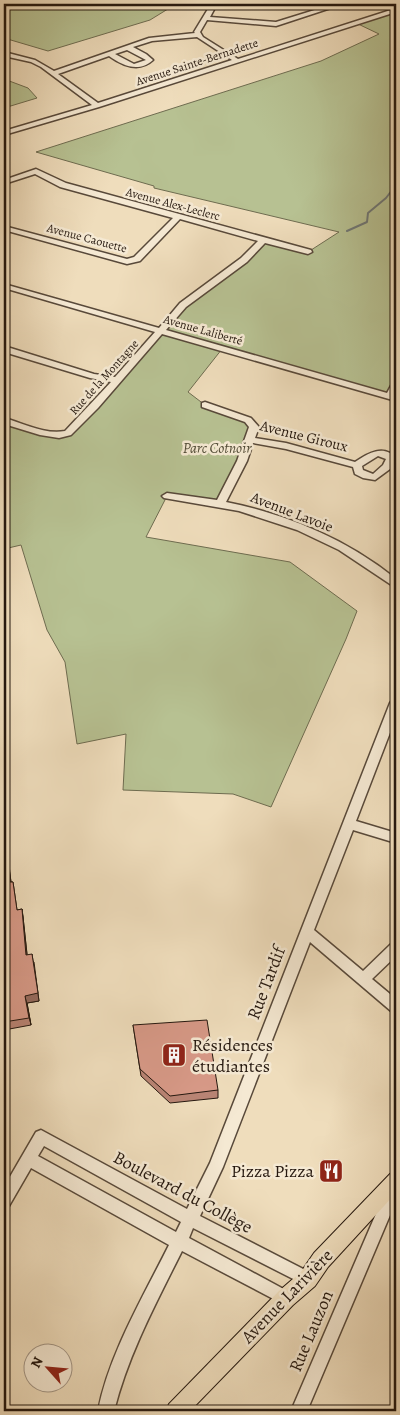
<svg xmlns="http://www.w3.org/2000/svg" width="400" height="1415" font-family="Alegreya,serif">
  <rect width="100%" height="100%" fill="#efddbc"/>
  <filter id="stains"><feTurbulence type="fractalNoise" baseFrequency=".004" numOctaves="4"/><feColorMatrix values="0 0 0 0 .2 0 0 0 0 .09 0 0 0 0 .02 0 0 0 .5 -.17"/></filter>
  <radialGradient id="worn" r=".72"><stop offset=".6" stop-color="#630" stop-opacity="0"/><stop offset="1" stop-color="#630" stop-opacity=".3"/></radialGradient>
  <path fill="#b7c192" stroke="#6e6c50" d="M4,4H176L150,20L48,51L4,38Z
    M396,10V384L390,396L222,349L188,392L205,405L248,420L254,427L220,504L167,496L146,537L290,562L357,611L346,639L271,807L233,794L123,790L126,734L77,744L65,662L47,630L21,545L4,549V421L40,432L68,433L175,314L263,240L308,252L339,232L154,188V186L36,152L321,61L379,34L356,23Z
    M4,79L28,88L37,98L4,108Z"/>
  <g fill="none" stroke-linecap="round" stroke-linejoin="round">
    <path stroke="#6f7877" stroke-width="2" d="M347,231L367,222L368,213L386,198L396,185"/>
    <defs>
      <path id="minor" d="M211,4H217L210,17L276,22L334,4H343L276,26L207,20L200,32L203,37L238,59L394,9L396,8V12L99,107L4,135V131L92,105L41,67L31,62L4,56V52L35,60L54,71L149,38L195,33L194,32ZM197,37L232,60L98,103L58,74L109,56C123,66 139,73 153,60L146,54L133,47L152,41ZM127,50L146,60L134,64L115,54Z
        M36,169L66,183L311,250L312,252L308,254L265,243L247,262L186,307L166,330L387,393L393,382L396,381V401L162,334L98,408L71,435L59,438L40,435L4,424V418C23,423 45,435 65,431L111,382L90,378L4,352V346L94,374L115,377L155,332L4,288V284L159,328L180,303L241,258L258,241L180,219L140,261L127,264L4,230V226L127,259L134,257L173,218L60,187L35,174L4,184V180Z
        M205,402L251,418L259,427L255,438L286,443L355,462C368,453 384,444 396,458L390,469L375,480L363,478L355,474L353,467L286,449L253,443L247,461L226,502C287,514 348,540 396,579V588L339,550L297,530L239,511L164,498L162,496L167,493L217,500L237,461L249,427L245,422L202,407V403ZM378,456L386,459L383,465L373,474L363,470L362,466Z
        M396,699V717L356,821L396,833V843L353,830L314,930L363,971L391,944L396,942V956L372,979L396,999V1013L391,1011L310,942L223,1167L200,1216L313,1274L316,1279L313,1284L308,1287L303,1284L193,1228L189,1238L291,1293L294,1298L291,1303L286,1306L281,1303L182,1251C156,1303 128,1355 114,1411H98C109,1354 143,1297 169,1245L31,1168L9,1206L4,1208V1187L36,1132L41,1130L187,1209L210,1163L390,703L392,700ZM44,1146L181,1222L176,1232L38,1156Z
        M396,1177V1201L307,1411H291L391,1179Z"/>
      <path id="major" d="M396,1171V1193L328,1267L315,1286L293,1305L190,1411H166L169,1404L279,1291L301,1272L314,1253L390,1174Z"/>
    </defs>
    <use href="#minor" stroke="#58493a" stroke-width="3"/>
    <use href="#major" stroke="#25180f" stroke-width="2"/>
    <use href="#minor" fill="#f5e9d3" fill-rule="evenodd"/>
    <use href="#major" fill="#efddbc" fill-rule="evenodd"/>
  </g>
  <path fill="#b98474" stroke="#25180f" d="M4,847H6L11,882H13L17,910L22,909L23,917L27,955L34,962L39,1001L27,1003L31,1025L4,1030Z
    M133,1025L218,1090V1098L170,1103L141,1076Z"/>
  <path fill="#966b5e" stroke="#25180f" d="M6,847L8,856L12,891L10,882Z
    M22,909L23,917L28,963L26,955Z
    M32,954L39,1001L27,1003L31,1025L25,996Z"/>
  <path fill="#d79987" stroke="#25180f" d="M4,847H6L10,882H13L17,910L22,909L26,955L32,954L38,993L25,996L29,1018L4,1022Z
    M207,1020L218,1090L170,1096L140,1069L133,1025Z"/>
  <defs>
    <symbol id="building-square" viewBox="-11 -11 22 22"><rect x="-9" y="-9" width="18" height="18" rx="4" fill="#8f2418" stroke="#f5e9d3"/><path d="M-4-6H4V6H1V3H-1V6H-4ZM-2.5-4.3h1.7v1.8h-1.7ZM.8-4.3h1.7v1.8H.8ZM-2.5-1h1.7V.8h-1.7ZM.8-1h1.7V.8H.8Z" fill="#fff"/></symbol>
    <symbol id="restaurant-square" viewBox="-11 -11 22 22"><rect x="-9" y="-9" width="18" height="18" rx="4" fill="#8f2418" stroke="#f5e9d3"/><path d="M-5-6h1v4h1v-4h1v4h1v-4h1v5L-1.5 .5V6h-2V.5L-5-1ZM5-6V6H3V1.5H1.5Q1.5-4 5-6Z" fill="#fff"/></symbol>
  </defs>
  <g fill-rule="evenodd">
    <use href="#building-square" x="160" y="1041" width="28" height="28"/>
    <use href="#restaurant-square" x="317" y="1157" width="28" height="28"/>
  </g>
  <g text-anchor="middle" stroke-width="5" stroke-linejoin="round" paint-order="stroke">
    <g font-size="12" fill="#25180f" stroke="#f5e9d3">
      <text transform="translate(197 62) rotate(-18)" y="4">Avenue Sainte-Bernadette</text>
      <text transform="translate(173 204) rotate(15)" y="4">Avenue Alex-Leclerc</text>
      <text transform="translate(87 238) rotate(15)" y="4">Avenue Caouette</text>
      <text transform="translate(203 330) rotate(16)" y="4">Avenue Laliberté</text>
      <text transform="translate(104 377) rotate(-48)" y="4">Rue de la Montagne</text>
    </g>
    <g font-size="15" fill="#25180f" stroke="#f5e9d3">
      <text transform="translate(304 436) rotate(14)" y="5">Avenue Giroux</text>
      <text transform="translate(292 512) rotate(21)" y="5">Avenue Lavoie</text>
    </g>
    <g font-size="15" font-style="italic" fill="#514b36" stroke="#f5e9d3">
      <text x="217" y="453">Parc Cotnoir</text>
    </g>
    <g font-size="18" fill="#25180f" stroke="#f5e9d3">
      <text transform="translate(266 983) rotate(-69)" y="6">Rue Tardif</text>
      <text transform="translate(183 1192) rotate(28)" y="6">Boulevard du Collège</text>
      <text transform="translate(287 1296) rotate(-46)" y="6">Avenue Larivière</text>
      <text transform="translate(311 1331) rotate(-67)" y="6">Rue Lauzon</text>
    </g>
    <g font-size="18" fill="#25180f" stroke="#f5e9d3" text-anchor="start">
      <text x="192" y="1051">Résidences<tspan x="192" dy="21">étudiantes</tspan></text>
      <text x="314" y="1177" text-anchor="end">Pizza Pizza</text>
    </g>
  </g>
  <rect width="400" height="1415" fill="none" stroke="#efddbc" stroke-width="20"/>
  <rect x="5" y="5" width="390" height="1405" fill="none" stroke="#25180f" stroke-width="2.5"/>
  <rect x="10" y="10" width="380" height="1395" fill="none" stroke="#25180f"/>
  <g transform="translate(48 1368) rotate(297)"><circle r="24" fill="#f5e9d3" stroke="#a29585"/>
  <path d="M0-4L9 19L0 12L-9 19Z" fill="#8f2418"/>
  <text y="-8" font-size="14" font-weight="bold" text-anchor="middle" fill="#25180f">N</text>
  </g>
  <rect width="100%" height="100%" filter="url(#stains)"/>
  <rect width="100%" height="100%" fill="url(#worn)"/>
</svg>
